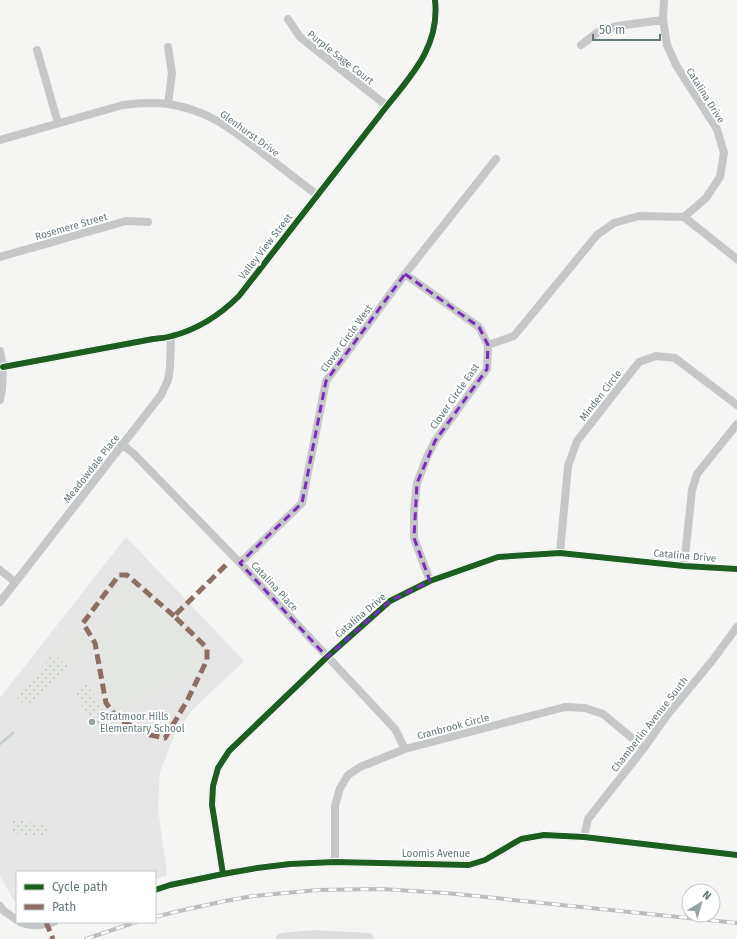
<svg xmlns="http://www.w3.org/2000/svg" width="737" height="939" font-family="'Fira Sans',sans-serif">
  <defs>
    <pattern id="park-dots" width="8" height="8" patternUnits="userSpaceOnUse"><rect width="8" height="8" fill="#e4e6e1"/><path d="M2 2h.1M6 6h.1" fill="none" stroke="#bcbfbb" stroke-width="1.8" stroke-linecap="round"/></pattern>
  </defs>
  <rect width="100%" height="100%" fill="#f5f5f4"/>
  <path fill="#e5e6e5" d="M126,537L244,661L193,709L174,736L160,772L158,808L167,875L155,880V872H17V902L13,899L0,876V698Z"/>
  <path fill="#e4e6e1" d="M125,578L203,648L204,652L203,663L199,667L172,684L113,717L98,645V635Z
    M73,626L92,641L82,653L63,639Z
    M62,641L81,655L72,667L53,653Z"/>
  <path fill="url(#park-dots)" d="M53,654L70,668L26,706L16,696Z
    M85,683L110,716L97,726L72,693Z
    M12,820L48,824L46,837L10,833Z"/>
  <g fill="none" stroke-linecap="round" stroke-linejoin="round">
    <path stroke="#c6d1d1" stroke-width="2.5" d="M0,744L13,733"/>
    <path stroke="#c5c7c8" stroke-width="8" d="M664,0L663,20L667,45L676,65L717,129L724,153L720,177L706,198L684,217
      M288,19L300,37L387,106
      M581,45L598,32L617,26L663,20
      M168,47L172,73L168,104
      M37,50L58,123
      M0,140L123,105C138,103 154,102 168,104C209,110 233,130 264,154C282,168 300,182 317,195
      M684,217L737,259
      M0,257L126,221L148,222
      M405,274L479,327L488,345L487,369L435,441L427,457L417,483L414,510V538L430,581
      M488,345L514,336L597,235L614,223L639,216L684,217
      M0,351L3,367L2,389L0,400
      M3,367L153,339C160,338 166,338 172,336C199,329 220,315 239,296L387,106C413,74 440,45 435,0
      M122,444L134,454L240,563L395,729L405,749
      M560,553L568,466L577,441L639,362L656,356L675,358L737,405
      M240,563L302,503L326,381L405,274L496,159
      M684,566L692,490L697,474L737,424
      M0,570L15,582
      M0,602L161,395L168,380L170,368L171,337
      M584,837L588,819L644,748L668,714L712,661L737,627
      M335,862V806L340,788L348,775L360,767L405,749L565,707L585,708L603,714L644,748
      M223,874L212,805L213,786L218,768L229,751L327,657L390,601L430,581L498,557L560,553L684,566L737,569
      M155,890L170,885L223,874L257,868L290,864L335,862L469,865L485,860L521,839L544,835L584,837L737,855
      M0,906L4,911L17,920
      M20,922C32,927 42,926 54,922"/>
    <path stroke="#dcdddd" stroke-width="12" d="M282,939L314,936L368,939"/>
    <defs>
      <path id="rail" d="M155,917L179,911L225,901L253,896L317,890L381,889L446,893L737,923
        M86,939L136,922"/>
    </defs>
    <use href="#rail" stroke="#bbbdbe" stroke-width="4"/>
    <use href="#rail" stroke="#fff" stroke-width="2.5" stroke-dasharray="8" stroke-linecap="butt"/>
    <path stroke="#8d6e63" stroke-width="5" stroke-dasharray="10 5" stroke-linecap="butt" d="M174,616L127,575H119L83,623L95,643L106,703L118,719L150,735L165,738L187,701L207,660V648L174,616L227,564
      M46,922L53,939"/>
    <defs>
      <path id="cycleway" d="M3,367L153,339C160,338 166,338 172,336C199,329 220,315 239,296L387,106C413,74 440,45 435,0
        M223,874L212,805L213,786L218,768L229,751L327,657L390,601L430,581L498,557L560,553L684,566L737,569
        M155,890L170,885L223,874L257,868L290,864L335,862L469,865L485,860L521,839L544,835L584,837L737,855"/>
    </defs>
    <use href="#cycleway" stroke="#fff" stroke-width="8"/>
    <use href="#cycleway" stroke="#1b5e20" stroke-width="6"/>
  </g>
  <path fill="none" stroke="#7b2cbf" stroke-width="3" stroke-dasharray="8 5" stroke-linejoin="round" d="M405,274L479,327L488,345L487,369L435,441L417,483L414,538L430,581L390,601L327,657L240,563L302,503L326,381Z"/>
  <circle fill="#97a3a5" stroke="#fff" stroke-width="1.5" cx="92" cy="722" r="4"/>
  <g text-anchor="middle" stroke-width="4" stroke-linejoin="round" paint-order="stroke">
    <g font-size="10" fill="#64777b" stroke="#fff">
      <text transform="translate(341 57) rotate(38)" y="4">Purple Sage Court</text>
      <text transform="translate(706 95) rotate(58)" y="4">Catalina Drive</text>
      <text transform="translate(250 133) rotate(36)" y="4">Glenhurst Drive</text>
      <text transform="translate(71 226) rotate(-16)" y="4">Rosemere Street</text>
      <text transform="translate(265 246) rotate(-52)" y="4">Valley View Street</text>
      <text transform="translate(346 338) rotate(-54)" y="4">Clover Circle West</text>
      <text transform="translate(600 395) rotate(-52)" y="4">Minden Circle</text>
      <text transform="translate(454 396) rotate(-55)" y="4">Clover Circle East</text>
      <text transform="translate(91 468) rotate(-52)" y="4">Meadowdale Place</text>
      <text transform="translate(685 555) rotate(5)" y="4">Catalina Drive</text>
      <text transform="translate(275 586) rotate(47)" y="4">Catalina Place</text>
      <text transform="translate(360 615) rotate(-40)" y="4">Catalina Drive</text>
      <text transform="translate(649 724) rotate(-52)" y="4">Chamberlin Avenue South</text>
      <text transform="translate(453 726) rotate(-15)" y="4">Cranbrook Circle</text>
      <text x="436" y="857">Loomis Avenue</text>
    </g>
    <g font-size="10" fill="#64777b" stroke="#fff" text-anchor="start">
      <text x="100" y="720">Stratmoor Hills<tspan x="100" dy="12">Elementary School</tspan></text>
    </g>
  </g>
  <rect x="16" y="871" width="140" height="52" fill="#ffffff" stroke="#c1c9ca"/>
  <rect x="24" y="884" width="20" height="6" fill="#1b5e20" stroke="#c1c9ca"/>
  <text x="52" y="891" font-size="12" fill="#64777b">Cycle path</text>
  <rect x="24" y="904" width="20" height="6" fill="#8d6e63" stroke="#c1c9ca"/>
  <text x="52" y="911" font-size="12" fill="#64777b">Path</text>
  <g transform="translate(701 903) rotate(38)"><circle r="19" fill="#ffffff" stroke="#c1c9ca"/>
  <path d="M0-3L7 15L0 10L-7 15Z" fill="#97a3a5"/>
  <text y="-6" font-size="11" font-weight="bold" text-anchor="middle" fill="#64777b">N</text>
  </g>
  <path d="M593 34v6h67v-6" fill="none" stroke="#64777b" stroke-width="2"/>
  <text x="599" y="34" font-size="12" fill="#64777b" stroke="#ffffff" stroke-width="3" paint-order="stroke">50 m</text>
</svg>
